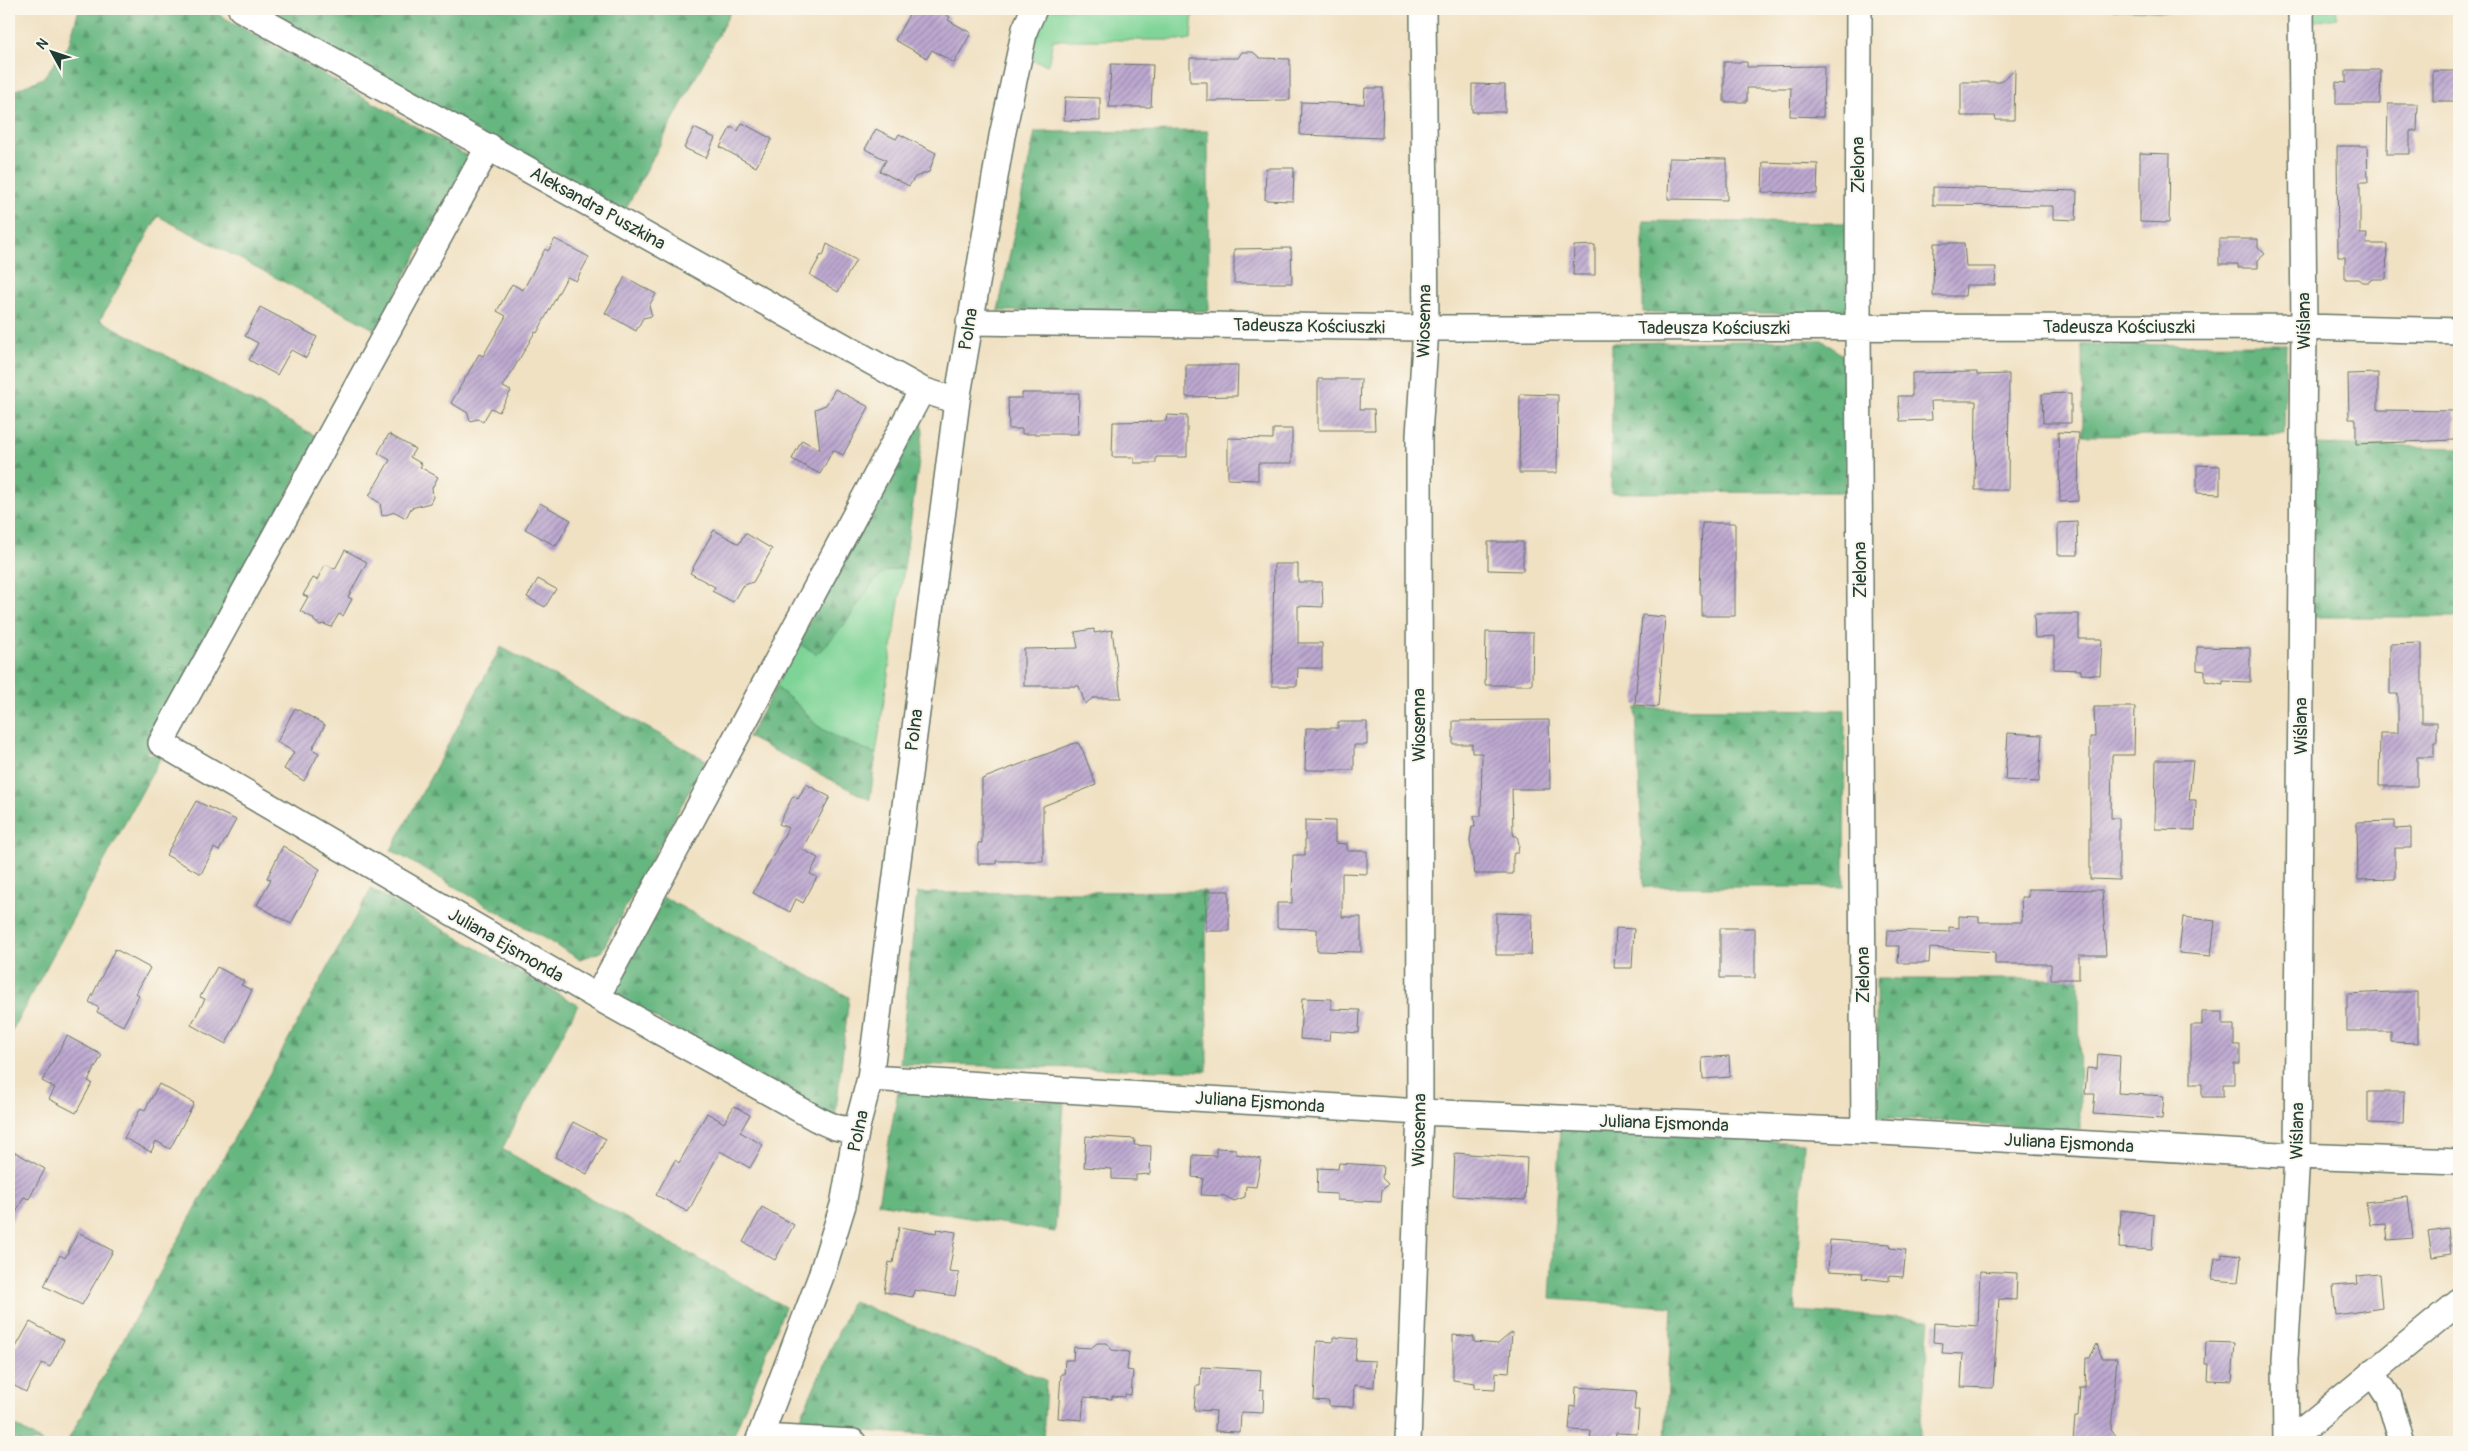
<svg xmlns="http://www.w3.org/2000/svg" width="2468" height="1451" font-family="Pangolin,sans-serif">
  <defs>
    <pattern id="forest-firs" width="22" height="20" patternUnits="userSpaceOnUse" patternTransform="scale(1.25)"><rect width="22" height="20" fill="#66b680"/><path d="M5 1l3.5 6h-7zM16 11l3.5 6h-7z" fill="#53956a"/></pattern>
    <pattern id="building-hatch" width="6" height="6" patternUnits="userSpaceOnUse" patternTransform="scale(1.25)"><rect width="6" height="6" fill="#bda8d0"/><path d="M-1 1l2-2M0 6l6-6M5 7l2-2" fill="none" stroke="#998aaa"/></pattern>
  </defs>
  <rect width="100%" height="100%" fill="#fbf7ec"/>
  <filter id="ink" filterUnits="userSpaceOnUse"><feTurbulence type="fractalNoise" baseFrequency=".02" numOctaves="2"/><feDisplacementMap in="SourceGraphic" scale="10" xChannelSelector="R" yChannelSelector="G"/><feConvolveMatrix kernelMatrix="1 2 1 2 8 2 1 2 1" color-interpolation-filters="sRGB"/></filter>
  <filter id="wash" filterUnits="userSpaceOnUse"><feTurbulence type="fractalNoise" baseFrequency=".0096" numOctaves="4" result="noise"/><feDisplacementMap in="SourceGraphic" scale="20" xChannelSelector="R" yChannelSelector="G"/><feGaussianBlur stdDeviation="1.12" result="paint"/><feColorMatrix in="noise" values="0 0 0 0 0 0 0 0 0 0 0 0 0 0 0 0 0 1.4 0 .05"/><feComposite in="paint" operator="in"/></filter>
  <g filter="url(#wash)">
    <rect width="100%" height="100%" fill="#f0e1c3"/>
    <path fill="#7ed497" stroke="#4e8866" d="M1046,9H1193L1191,40H1053L1048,65L1031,60L1035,40Z
      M2112,9H2257L2255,15Z
      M2320,9H2336L2338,18L2309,22L2314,13Z
      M904,568L876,754L837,738L816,725L799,706L776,687L798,643L841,629L872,584L885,571Z"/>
    <path fill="url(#forest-firs)" stroke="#427a5a" d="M79,9H209L469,157L376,330L158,216L100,320L318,437L147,754L162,755L9,1036V93L43,78L69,44Z
      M259,9H732L623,214Z
      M1208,131L1209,311H998L1035,132Z
      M1643,221L1848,223L1847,314L1643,312Z
      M1822,340L1846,358V492L1611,493L1612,343Z
      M2286,344L2284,434L2083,436L2082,345Z
      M921,421L923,432L904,568L885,571L872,584L841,629L817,654L798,643Z
      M2314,444L2459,448V617H2312Z
      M501,647L706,760L601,952L580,959L391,850Z
      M776,687L799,706L816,725L837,738L876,754L870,800L748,737Z
      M1636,708L1845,710L1844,887H1644Z
      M371,889L578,1005L502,1149L785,1307L731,1442H67Z
      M1206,891L1207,1071L900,1064L917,893Z
      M663,897L849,997L835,1119L609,992Z
      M1876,979H2079L2080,1130L1877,1117Z
      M898,1091L1064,1102L1055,1232L878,1203Z
      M1560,1129L1804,1143L1795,1311L1930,1320L1919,1442H1665L1672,1307L1550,1299Z
      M852,1301L1046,1380L1043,1442L812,1428L801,1417Z
      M9,1422L42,1442H9Z"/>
    <g id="blocks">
      <path fill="url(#building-hatch)" d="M912,9H936L950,17L948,20L971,33L954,63L932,50L927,58L895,40Z
        M1242,52H1253L1260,58L1290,59V100L1207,101V82H1190V58H1238Z
        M1724,62H1747V67L1824,66L1823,117L1790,116L1791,88H1747V102H1724Z
        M1111,64L1153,65L1151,107H1109Z
        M2015,69L2014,120H1996L1995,116H1961V82H2000Z
        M2346,70H2381L2380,104H2336V82L2346,83Z
        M2433,71H2459V101H2433Z
        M1472,84L1505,85V112H1472Z
        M1365,88H1383L1382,138L1300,135L1301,102L1364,104Z
        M1065,97L1100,98V121L1064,120Z
        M2388,104H2418L2417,131H2410V154H2387Z
        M742,123L772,139L756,167L720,147L731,127L738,131Z
        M694,128L715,138L706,158L684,148Z
        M876,129L896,139L899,134L936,153L929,172L915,177L909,186L880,171L886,160L865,149Z
        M2337,146H2367L2368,182H2360V234H2367L2366,244H2387L2386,279H2372L2369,282H2362L2358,279H2345V257H2338Z
        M2140,153L2170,154L2169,223L2140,222Z
        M1669,158L1727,159V200L1668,199Z
        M1763,162L1818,164L1817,194L1762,192Z
        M1266,168H1294L1293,201L1265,200Z
        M1933,187L2077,191L2076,220L2053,219V206L1933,205Z
        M555,239L589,257L576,281L567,277L537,333L535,332L503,387L511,391L499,412L491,408L483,422L478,419L470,421L468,413L451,403L479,354L483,356L506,316L497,311L512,284L523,290L545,249L548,251Z
        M2219,239H2258V247L2265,254L2258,260V268H2238V264H2219Z
        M1934,243H1964L1966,267H1996L1995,285H1966L1965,296H1933Z
        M827,244L856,260L838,292L810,275L821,255L823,256Z
        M1595,245V275H1573L1574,246Z
        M1291,248L1292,283H1234V249Z
        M625,277L656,294L649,306L652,316L643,318L636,331L605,313Z
        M260,307L317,337L306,358L291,350L277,375L249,360L258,343L245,336Z
        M1186,365H1238L1237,396L1186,397Z
        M1977,372V375L2009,374L2008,490H1975L1976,401H1931L1932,420L1900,421L1898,396H1912V373Z
        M2378,373V410L2455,411L2454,440L2356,444V419H2349L2348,374Z
        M1318,379H1361L1360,409H1374L1375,430H1318Z
        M835,389L869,407L843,455L833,450L820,474L792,459L802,440L820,450L815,409L826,405Z
        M1022,393H1079L1078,434H1022V429H1009L1008,398H1022Z
        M2071,393V423H2043L2042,394Z
        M1520,394L1558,395L1557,473H1519Z
        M1167,415L1187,416V457H1156V463H1134V457H1112L1113,422L1166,421Z
        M1273,429H1292V463H1258V480L1228,479V438L1273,439Z
        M2058,432L2079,433L2078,501L2060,502Z
        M389,434L415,449L410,457L422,464L420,467L438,477L432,488L433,497L430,503L411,508L406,518L395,512L382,516L380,503L369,496L390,460L378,453Z
        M2197,465L2220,466V494L2197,493Z
        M540,503L571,520L556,546L525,529Z
        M2077,522L2078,555H2058V523Z
        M1702,523H1735V616H1702V594H1700Z
        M714,530L739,544L745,533L772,549L753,582L742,586L733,602L712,591L715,587L690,573Z
        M1488,542H1523V571L1488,570Z
        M345,550L367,562L348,597L352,599L343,616L339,614L331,627L324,624L320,625L314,621L313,618L300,611L308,597L303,595L313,578L317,580L325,564L335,569Z
        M1274,564H1298V582H1322L1323,607L1298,606V643H1322V668H1298L1297,686H1272Z
        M538,579L556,589L545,607L527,597Z
        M2034,614H2079V639H2102L2100,675L2081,674V670L2054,669V637L2035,638Z
        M1642,615L1665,617L1658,707L1635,705Z
        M1094,629V633L1112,630L1121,698H1093L1085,704L1079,686H1024V649L1078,648L1075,632Z
        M1486,632L1533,633L1532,685H1485Z
        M2422,643V722H2437V742H2434V757H2417V786H2379L2380,733H2398V694H2390V644Z
        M2197,647L2250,648V682L2223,681V684L2205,681V671L2197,670Z
        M2094,707H2135L2134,755H2112L2111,818H2119V880L2090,879V737H2095Z
        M295,708L325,725L312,749L319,753L304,781L284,769L294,752L277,742Z
        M1549,720L1550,789H1512L1513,832L1514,836H1517L1519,844L1518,853H1514L1513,857V874H1475L1470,840L1472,827H1475L1474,816H1481L1482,753H1472V744H1453V721Z
        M1338,722H1367V745H1354V770H1305L1306,728H1338Z
        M2008,733L2042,735L2039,782L2005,780Z
        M1075,743H1078L1083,751L1096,785L1043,806V861H996V864H978V843H982V779Z
        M2156,760H2193L2189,800H2196L2195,830L2155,829Z
        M806,784L830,797L802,849L818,858L810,874L817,877L803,903L796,899L790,912L753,893L788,828L779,824L793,796L798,799Z
        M196,801L236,820L219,851L214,848L201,874L166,855Z
        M1305,820L1335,821V843L1347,844V851H1367V874L1342,873V917H1361V952L1317,951V929L1277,928V903H1292L1293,855H1305Z
        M2395,821V829L2411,828V848H2395V879L2358,880L2357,822Z
        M283,846L320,869L291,924L257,905L271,879L267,878Z
        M2028,889L2102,890L2106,955H2079V979H2051V964H1995V952L1930,948L1929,963H1898L1899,946H1887L1888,930L1949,932V927L1959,928V916L1979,917V922H2022L2021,897H2028Z
        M1206,891H1229V931H1206Z
        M1496,913L1532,914L1531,955H1496Z
        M2183,917L2215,921L2211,956L2179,953Z
        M1616,928L1634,929L1632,968H1614Z
        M1720,928H1755V978H1720Z
        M115,949L150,968L136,993L139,995L123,1026L97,1012L99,1008L89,1002Z
        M217,967L244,981L241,985L252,990L226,1044L191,1025L205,999L200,997Z
        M2391,992H2418V1043L2391,1042V1031H2347V994Z
        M1302,998L1331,999V1009L1360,1010L1359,1033L1330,1031L1329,1041L1300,1039Z
        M2202,1012H2223V1025H2234V1045H2240V1064H2234V1084H2223V1097H2202V1084H2191V1025H2202Z
        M67,1036L102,1055L88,1081L92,1083L76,1113L49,1099L55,1088L42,1081Z
        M2098,1054L2120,1056L2118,1093L2164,1096L2162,1119L2093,1114L2095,1094H2085L2087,1068L2097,1069Z
        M1729,1056L1730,1077L1703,1079L1702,1058Z
        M159,1084L194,1103L170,1149L156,1141L151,1152L124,1138L141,1108L145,1110Z
        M2368,1092H2404L2403,1124L2368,1123Z
        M734,1106L750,1115L740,1132L763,1145L750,1168L720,1151L688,1212L656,1195L675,1160L679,1163L707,1113L724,1123Z
        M573,1122L606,1139L587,1174L555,1157Z
        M1086,1136L1135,1139L1134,1145L1151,1146L1150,1174L1136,1175V1180L1112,1179V1169L1084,1167Z
        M1216,1148L1236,1149V1154L1261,1159L1256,1187L1246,1186L1245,1197L1234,1201L1225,1196L1201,1195L1203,1178L1192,1177L1193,1155L1216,1156Z
        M9,1151L14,1154L15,1152L45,1169L29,1199L24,1197L9,1226Z
        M1455,1153L1527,1158L1525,1200L1453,1196Z
        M1339,1163L1383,1166L1382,1178L1388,1184L1382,1190L1381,1202L1337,1200V1194L1317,1193L1318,1168L1338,1169Z
        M2408,1197L2413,1238L2388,1240L2386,1224L2370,1225L2366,1202Z
        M762,1207L794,1225L775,1260L743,1242Z
        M2121,1210L2154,1214L2152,1250L2119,1248Z
        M899,1227L936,1233L937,1229L956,1232L949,1272L959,1273L955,1296L914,1290L913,1297L884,1292L889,1262L893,1263Z
        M2448,1228L2451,1254L2432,1257L2428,1231Z
        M78,1232L113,1251L82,1305L44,1286L60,1255L65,1258Z
        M1830,1240L1890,1244L1891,1248L1906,1250L1903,1277L1889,1276V1281L1862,1278L1863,1273L1828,1271Z
        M2222,1254L2241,1256L2238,1282L2212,1280L2215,1258H2222Z
        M1980,1271L2017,1273L2016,1300L1999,1299L1993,1388L1961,1387L1963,1354L1942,1353L1943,1343L1933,1342L1934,1323L1978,1326Z
        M2379,1274L2382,1308L2336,1315L2333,1286L2358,1284L2357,1276Z
        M30,1322L64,1340L50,1367L42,1363L26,1392L9,1383V1343L16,1347Z
        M1512,1332L1509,1373L1496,1372L1495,1389L1475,1388V1383L1453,1380V1335L1474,1337V1342L1498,1344Z
        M1333,1337L1357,1339L1355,1360L1375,1361L1374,1387L1354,1385L1353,1407L1329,1406V1401L1314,1400L1317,1341L1333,1342Z
        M2206,1342L2235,1343L2232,1381L2208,1380L2209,1364H2205Z
        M1097,1343H1106L1112,1350L1129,1352L1127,1370L1133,1371L1131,1395L1125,1394V1397L1112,1396V1399L1084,1397L1082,1420L1058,1418L1061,1374H1064L1065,1360H1073L1074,1347L1091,1348Z
        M2097,1344L2102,1358H2117L2111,1430L2122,1442H2073L2075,1417H2078L2080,1387H2085L2086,1357H2090Z
        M1201,1367L1261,1370L1260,1390L1264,1389L1263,1413L1241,1412L1240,1432L1215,1431L1216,1411L1194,1410L1196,1386H1200Z
        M1576,1387L1636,1391L1634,1410H1639L1637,1434L1616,1433L1615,1442H1590L1591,1431L1569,1430L1571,1406L1575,1407Z"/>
    </g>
  </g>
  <g filter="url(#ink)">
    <use href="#blocks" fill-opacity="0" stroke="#687666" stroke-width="1"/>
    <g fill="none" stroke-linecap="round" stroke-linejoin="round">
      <defs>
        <path id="street" d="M241,9L922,390L957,401
          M1859,9L1858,328L1864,1131
          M489,146L161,743L597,997L817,1119C832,1126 842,1132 857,1127
          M969,322L1426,328L2304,327L2459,331
          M597,997L922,390
          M870,1078L1420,1112L1864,1131L2297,1156L2459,1162
          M2372,1372L2389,1398L2402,1442
          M761,1437L853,1442
          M758,1442L821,1276L843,1205L857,1127L870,1078L957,401L1002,136L1025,29L1034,9
          M1408,1442L1420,1112L1419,435L1426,328L1423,9
          M2286,1442L2285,1360L2297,1156L2304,327L2301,9
          M2288,1442L2459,1302"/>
      </defs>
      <use href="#street" stroke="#687666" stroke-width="28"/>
      <use href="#street" stroke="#fff" stroke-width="25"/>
    </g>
  </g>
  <g text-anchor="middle" stroke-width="4" stroke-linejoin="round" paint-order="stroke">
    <g font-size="18" fill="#1f3d34" stroke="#fbf7ec">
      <text transform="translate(1858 165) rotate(-90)" y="6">Zielona</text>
      <text transform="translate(598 208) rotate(29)" y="6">Aleksandra Puszkina</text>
      <text transform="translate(1424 321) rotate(-89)" y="6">Wiosenna</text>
      <text transform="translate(2304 321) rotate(-90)" y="6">Wiślana</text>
      <text transform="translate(1309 326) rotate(1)" y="6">Tadeusza Kościuszki</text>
      <text x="2119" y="333">Tadeusza Kościuszki</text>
      <text x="1714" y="334">Tadeusza Kościuszki</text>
      <text transform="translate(968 329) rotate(-81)" y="6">Polna</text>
      <text transform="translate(1860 570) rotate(-90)" y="6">Zielona</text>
      <text transform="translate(1419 725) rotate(-90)" y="6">Wiosenna</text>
      <text transform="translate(2301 726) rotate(-90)" y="6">Wiślana</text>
      <text transform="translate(914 730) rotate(-83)" y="6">Polna</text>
      <text transform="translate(506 945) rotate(30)" y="6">Juliana Ejsmonda</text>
      <text transform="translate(1863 975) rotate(-90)" y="6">Zielona</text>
      <text transform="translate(1260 1102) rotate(4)" y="6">Juliana Ejsmonda</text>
      <text transform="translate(1664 1123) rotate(2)" y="6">Juliana Ejsmonda</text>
      <text transform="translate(1419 1130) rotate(-89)" y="6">Wiosenna</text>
      <text transform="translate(858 1131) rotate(-78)" y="6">Polna</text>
      <text transform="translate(2297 1131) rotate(-89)" y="6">Wiślana</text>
      <text transform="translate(2069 1143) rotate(3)" y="6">Juliana Ejsmonda</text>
    </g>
  </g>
  <rect width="2468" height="1451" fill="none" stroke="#fbf7ec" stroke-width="30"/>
  <g transform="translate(52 52) rotate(310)" stroke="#fbf7ec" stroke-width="4" paint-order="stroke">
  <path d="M0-4L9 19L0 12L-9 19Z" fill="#1f3d34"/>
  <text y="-8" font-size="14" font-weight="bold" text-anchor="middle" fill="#1f3d34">N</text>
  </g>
</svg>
